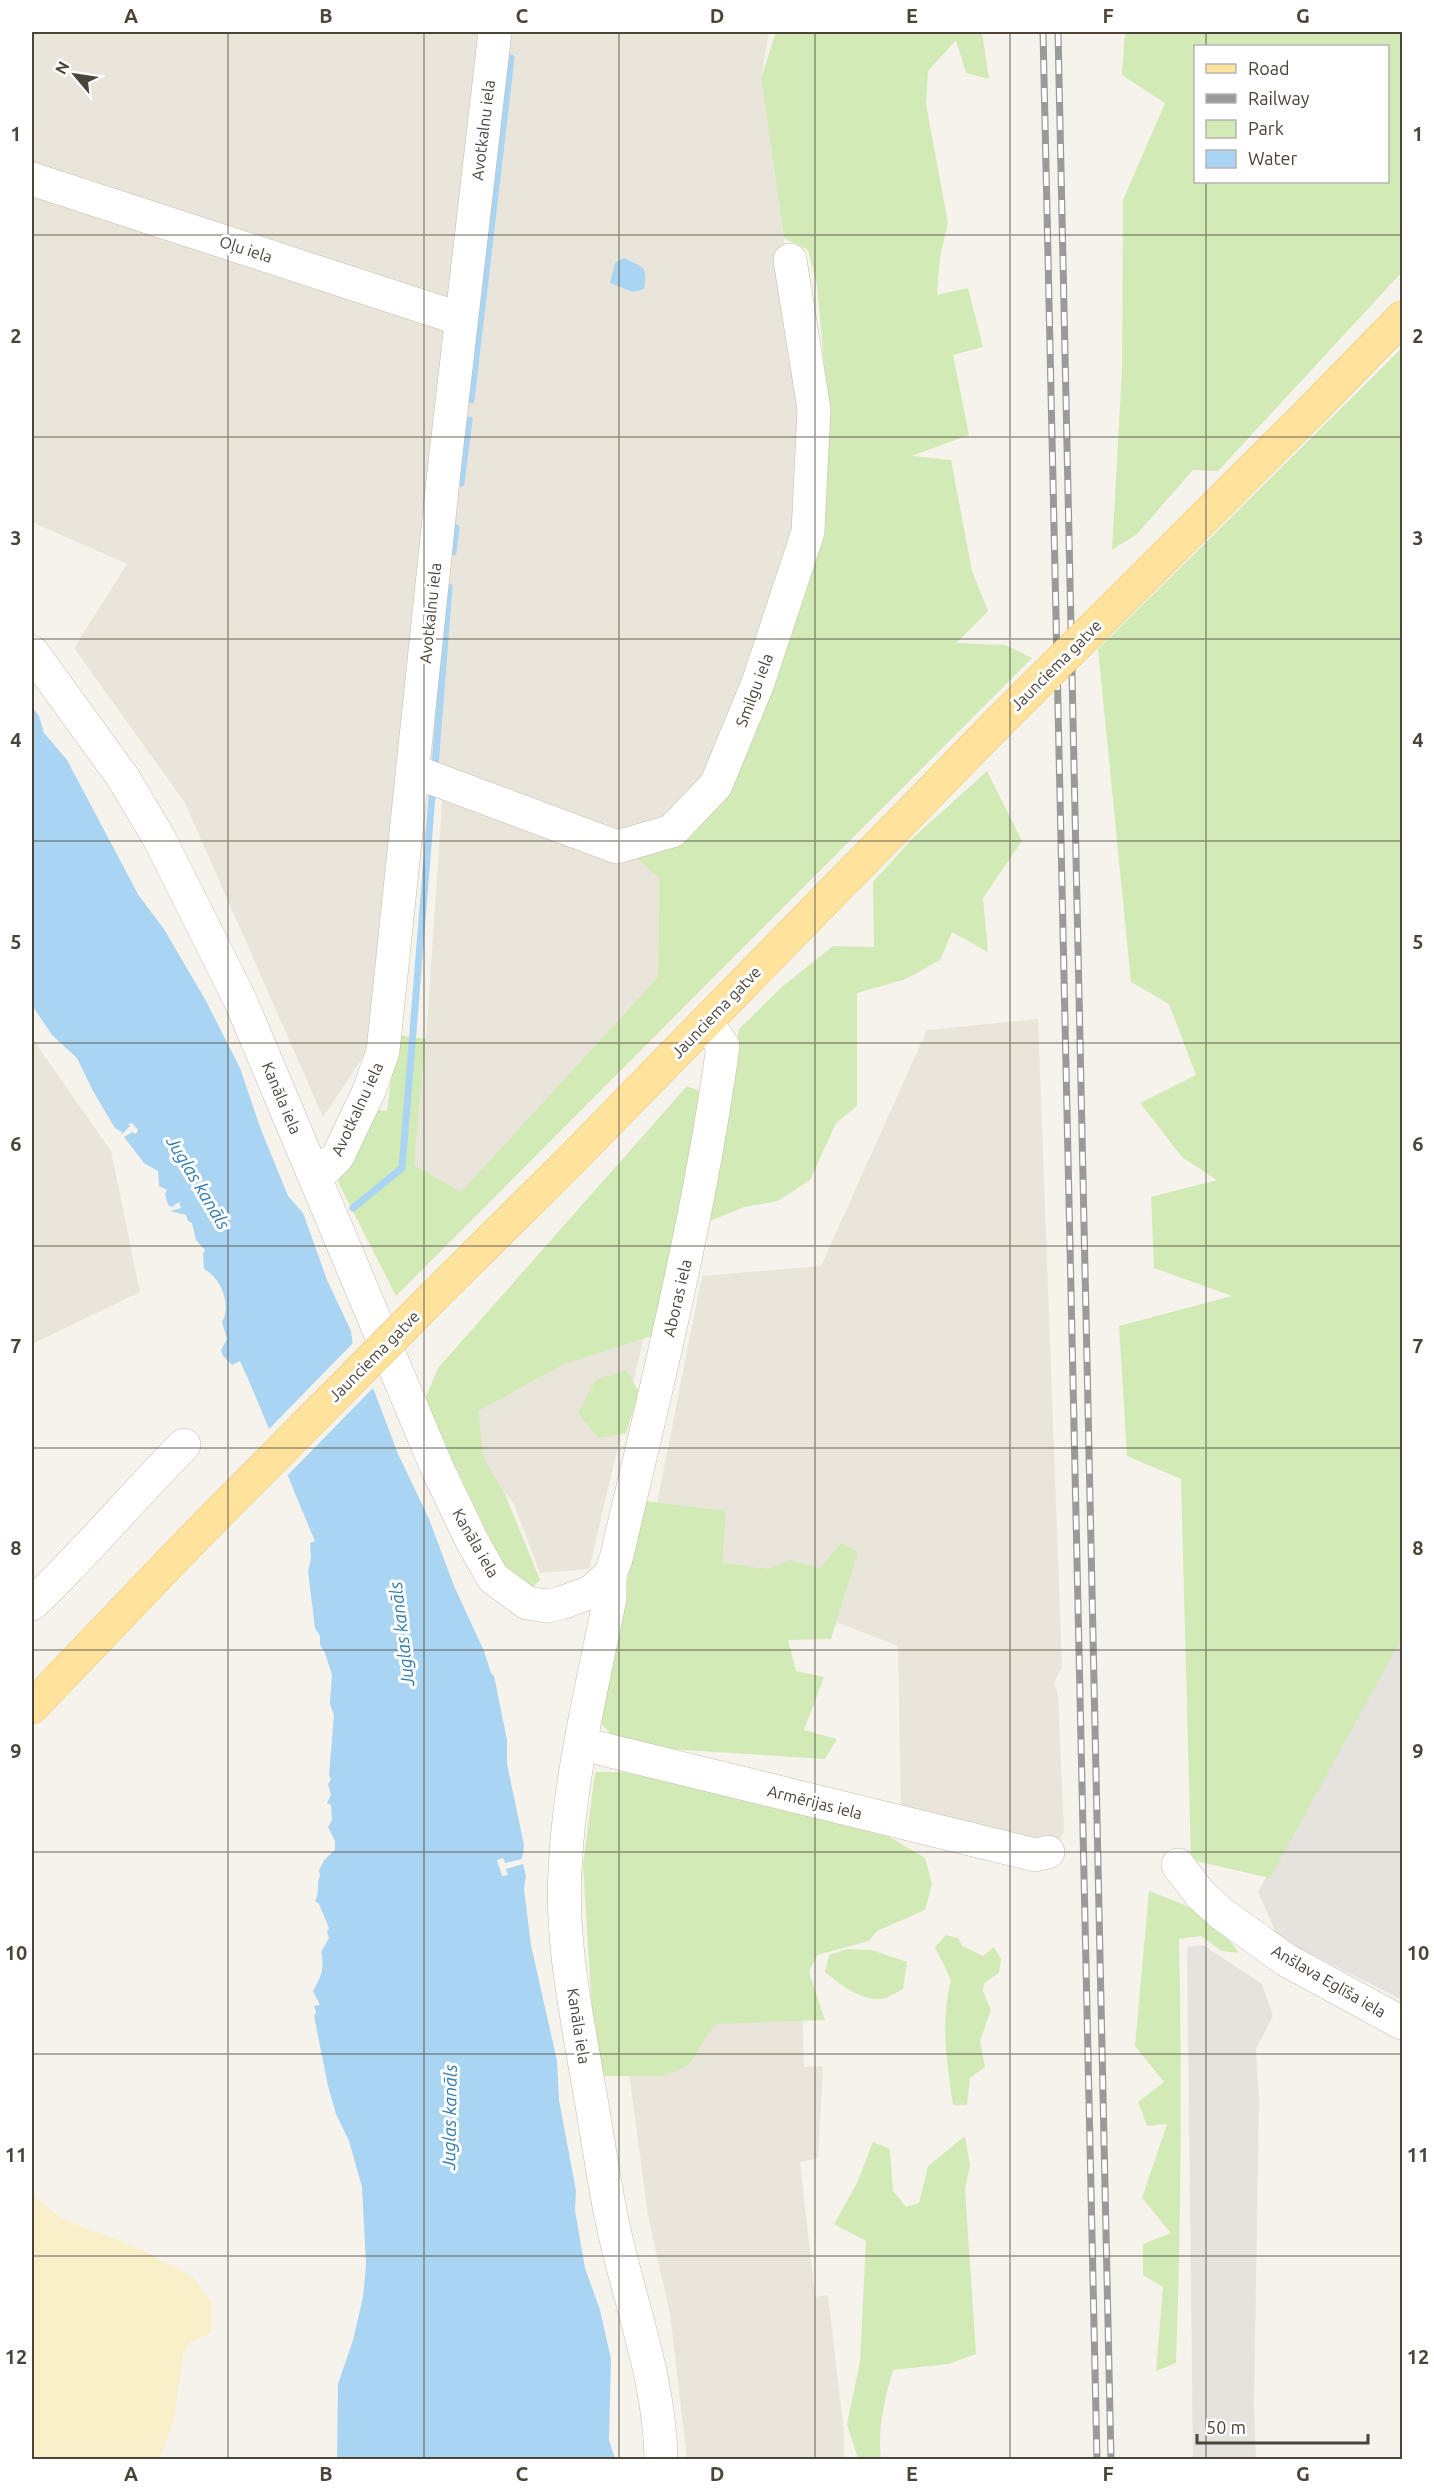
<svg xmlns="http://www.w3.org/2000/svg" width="1434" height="2491" font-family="Ubuntu,sans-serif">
  <rect width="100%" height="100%" fill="#f6f3ec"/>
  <path fill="#eae5da" d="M32,32H769L761,78L784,238L814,530L659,878L658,977L461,1193L414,1165L426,1039L443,790L400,777L371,1045L323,1117L185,803L74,648L127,564L32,522Z
    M1038,1019L1062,1667L1054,1682L1058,1696L1064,1832L1059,1840L1049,1842L901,1812L898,1646L648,1549L702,1276L821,1266L927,1030Z
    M32,1038L111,1151L140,1292L32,1344Z
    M651,1307L589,1569L540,1573L514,1504L435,1407Z
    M613,1952L802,2010L804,2067L823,2066L818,2158L800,2162L815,2297L828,2295L844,2432V2459H687L670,2314L648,2216Z"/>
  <path fill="#e6e2dd" d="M1402,1629V2000L1278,1937L1258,1892Z
    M1203,1945L1262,1984L1273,2016L1256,2049L1259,2100L1254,2404L1256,2459H1193L1187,1947Z"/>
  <path fill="#d2eab5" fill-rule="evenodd" d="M776,32H982L989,79L966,73L956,40L928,71L926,104L948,223L940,257L937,295L968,288L983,347L953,355L969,435L911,456L951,460L972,571L988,611L956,643L1006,645L1032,658L396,1296L340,1186L327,1151L356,1107L387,1111L397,1035L426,1039L414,1165L461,1192L658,977L659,878L623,846L726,783L783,660L820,535L828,407L817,285L808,250L784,238L761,78Z
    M1125,32H1402V272L1218,471L1193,470L1137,534L1112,550L1122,370L1123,200L1165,103L1122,75ZM1388,46V182H1196V46Z
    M1402,348V1638L1270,1878L1191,1860L1181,1479L1127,1456L1119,1326L1232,1296L1154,1268L1151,1197L1217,1180L1182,1157L1140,1103L1196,1075L1169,1004L1131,982L1098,649Z
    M987,771L1022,841L983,898L988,952L952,932L940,960L906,979L857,993V1106L836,1123L810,1180L778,1201L744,1207L708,1222L739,1029L783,986L833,946L874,947L873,882L914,837Z
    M687,1086L699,1091L694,1139L655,1335L564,1364L478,1411L483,1457L505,1494L540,1580L528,1591L505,1570L424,1401L438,1368Z
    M626,1370L639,1392L626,1433L598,1438L578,1413L596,1380Z
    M644,1501L726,1511L722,1563L768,1569L790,1560L820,1568L841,1543L858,1552L831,1639L788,1640L796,1671L824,1677L804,1730L837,1739L825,1759L622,1746L598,1720Z
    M595,1772H623L751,1801L888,1836L925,1858L932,1884L925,1910L877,1931L869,1941L817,1955L809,1972L825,2020L715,2024L689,2065L663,2076H596L583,1865Z
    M1149,1891C1192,1907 1211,1914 1239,1953L1222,1951L1201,1936L1179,1939C1182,2080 1181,2222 1176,2363L1156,2371L1163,2287L1143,2275V2244L1171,2233L1142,2198L1167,2124L1147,2126L1138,2102L1164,2082L1135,2046Z
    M946,1935L958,1938L962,1946L983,1956L994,1947L1001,1959L999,1973L984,1983L983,1991L991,2010L980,2041L985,2067L970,2078L967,2105H953C947,2063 940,2023 951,1980L935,1947Z
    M847,1949L872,1950L907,1962L903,1989C897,1992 888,1998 881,1999C859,2000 841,1985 825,1972L829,1955Z
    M965,2136L970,2165L965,2189L976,2354L948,2364L893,2370C885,2397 877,2431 881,2459H858L847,2424L860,2362L866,2241L834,2224L857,2183L873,2142L890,2149L893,2191L906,2207L919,2203L928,2166Z"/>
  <path fill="#f9efc9" d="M32,2195L62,2219L136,2247L193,2277L211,2302V2333L190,2342L183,2355L174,2419L160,2459H32Z"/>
  <path fill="#a9d4f2" d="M624,258C644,268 648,266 644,289L633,292L610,283L615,263Z
    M32,707L39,716L44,733L67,760L139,896L164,929L206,1001L240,1068L260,1127L288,1196L303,1213L327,1280L351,1331L353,1347L375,1393L398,1454L429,1519L454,1586L484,1651L491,1673L494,1676L507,1740V1764L524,1845L522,1859L505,1863L503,1858L497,1860L502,1876L508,1875L506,1869L523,1864L526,1876L524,1889L531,1945L557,2061L559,2100L576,2191L575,2210L585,2268L600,2310L611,2359L609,2440L615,2459H337L338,2384L353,2340L363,2297L366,2265L362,2187L349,2141L336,2114L328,2086L314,2016L316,2012L314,2006L320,2005L313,1991C321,1977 325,1968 321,1952L329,1938L327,1932L329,1928L319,1904L315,1901C320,1893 316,1884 320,1876L319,1870L325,1859L335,1850V1841L328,1827L332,1820L331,1805L327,1803L331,1795L328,1784L331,1780L329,1775L334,1715L330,1704L332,1675L325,1653L320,1645V1636L315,1628L308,1571L311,1558L310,1543L315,1541C289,1481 267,1420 240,1361L232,1365L223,1356L221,1350L227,1339L222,1322C232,1305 221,1278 204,1269L203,1254L205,1250L196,1240L192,1223L188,1221L186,1215L170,1211L181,1208L179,1202L172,1207L168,1205L165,1194L167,1190L159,1186L158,1171L144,1163L124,1137L132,1132L136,1134L138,1130L132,1123L128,1124L130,1126L121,1135L122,1132L115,1128L93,1091L77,1058L52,1035L32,1005Z"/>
  <path fill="#f6f3ec" d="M355,1341L375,1386L285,1478L268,1430Z"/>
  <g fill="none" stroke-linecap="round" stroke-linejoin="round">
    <path stroke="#a9d4f2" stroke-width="7" d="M471,400L511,58
      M461,483L469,420
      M453,552L456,528
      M435,767L449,587
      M353,1208L402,1168L432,796"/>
    <defs>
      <path id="minor" d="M32,179L461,319
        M32,652L124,779L159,838L241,1002L438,1470L471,1539L493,1578L527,1603L547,1606L561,1603L591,1592L610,1575
        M413,771L617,847L672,831L716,785L758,683L808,532L814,409L790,260
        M316,1178L338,1156L369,1091L383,1051L444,471L495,32
        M32,1604C86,1553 132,1497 184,1445
        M582,1744L1035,1855L1048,1852
        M1178,1865L1200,1894L1222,1914L1286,1960L1402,2023
        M661,2460C660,2376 627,2296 611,2216C602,2171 596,2126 588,2082C576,2012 561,1941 565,1870C569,1780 592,1687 610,1598V1575L616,1559C656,1389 699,1219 723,1046L706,1022"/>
      <path id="major" d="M1313,409L1402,318
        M434,1296L572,1159L999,722
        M32,1707L189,1543"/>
    </defs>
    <use href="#minor" stroke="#c2bbae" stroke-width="34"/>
    <use href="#major" stroke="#e6c16a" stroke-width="34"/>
    <use href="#minor" stroke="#fff" stroke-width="33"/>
    <use href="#major" stroke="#ffe39c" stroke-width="33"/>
    <defs>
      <path id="rail" d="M1043,32L1097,2460
        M1058,32L1111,2460"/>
    </defs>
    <use href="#rail" stroke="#9a9a9a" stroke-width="7"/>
    <use href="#rail" stroke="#fff" stroke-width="4.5" stroke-dasharray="14" stroke-linecap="butt"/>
    <defs>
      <path id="major-bridge" d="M999,722L1313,409
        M189,1543L434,1296"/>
    </defs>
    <use href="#major-bridge" stroke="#e6c16a" stroke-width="34" stroke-linecap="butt"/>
    <use href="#major-bridge" stroke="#ffe39c" stroke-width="33"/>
  </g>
  <path fill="none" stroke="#4b4439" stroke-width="1.5" stroke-opacity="0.55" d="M228,32V2460M424,32V2460M619,32V2460M815,32V2460M1010,32V2460M1206,32V46M1206,182V2460M32,235H1402M32,437H1402M32,639H1402M32,841H1402M32,1043H1402M32,1246H1402M32,1448H1402M32,1650H1402M32,1852H1402M32,2054H1402M32,2256H1402"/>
  <g text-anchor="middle" stroke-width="6" stroke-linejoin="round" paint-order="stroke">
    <g font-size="16" fill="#4b4439" stroke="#fff">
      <text transform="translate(483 130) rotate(-83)" y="6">Avotkalnu iela</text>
      <text transform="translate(246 249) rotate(18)" y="6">Oļu iela</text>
      <text transform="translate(430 613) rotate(-84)" y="6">Avotkalnu iela</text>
      <text transform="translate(1056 665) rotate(-45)" y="6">Jaunciema gatve</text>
      <text transform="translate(754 690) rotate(-69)" y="6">Smilgu iela</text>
      <text transform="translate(716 1012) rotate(-46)" y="6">Jaunciema gatve</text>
      <text transform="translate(282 1098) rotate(67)" y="6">Kanāla iela</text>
      <text transform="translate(357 1109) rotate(-65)" y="6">Avotkalnu iela</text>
      <text transform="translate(677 1298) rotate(-77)" y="6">Aboras iela</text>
      <text transform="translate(374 1356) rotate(-45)" y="6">Jaunciema gatve</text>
      <text transform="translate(476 1543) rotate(60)" y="6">Kanāla iela</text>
      <text transform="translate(815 1802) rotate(14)" y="6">Armērijas iela</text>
      <text transform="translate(1329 1981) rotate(30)" y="6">Anšlava Eglīša iela</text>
      <text transform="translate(579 2026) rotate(81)" y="6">Kanāla iela</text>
    </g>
    <g font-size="18" font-style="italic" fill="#2e7ab2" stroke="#fff">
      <text transform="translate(198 1183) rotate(59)" y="6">Juglas kanāls</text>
      <text transform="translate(402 1634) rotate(-97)" y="6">Juglas kanāls</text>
      <text transform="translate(450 2117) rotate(-89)" y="6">Juglas kanāls</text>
    </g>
  </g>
  <rect width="1434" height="2491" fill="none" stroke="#ffffff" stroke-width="66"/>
  <rect x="1194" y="45" width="195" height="138" fill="#ffffff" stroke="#b7b4b0" stroke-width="1.5"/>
  <rect x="1206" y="64" width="30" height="9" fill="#ffe39c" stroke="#b7b4b0" stroke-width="1.5"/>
  <text x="1248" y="75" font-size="18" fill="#4b4439">Road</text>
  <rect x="1206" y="94" width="30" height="9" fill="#9a9a9a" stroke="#b7b4b0" stroke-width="1.5"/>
  <text x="1248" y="105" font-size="18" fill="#4b4439">Railway</text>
  <rect x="1206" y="120" width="30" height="18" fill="#d2eab5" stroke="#b7b4b0" stroke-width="1.5"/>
  <text x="1248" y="135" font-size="18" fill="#4b4439">Park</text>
  <rect x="1206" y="150" width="30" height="18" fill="#a9d4f2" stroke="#b7b4b0" stroke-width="1.5"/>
  <text x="1248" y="165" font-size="18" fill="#4b4439">Water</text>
  <g transform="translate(75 75) rotate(299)" stroke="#ffffff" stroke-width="4.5" paint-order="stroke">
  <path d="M0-4.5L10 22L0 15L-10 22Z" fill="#4b4439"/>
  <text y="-9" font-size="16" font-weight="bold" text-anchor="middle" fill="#4b4439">N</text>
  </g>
  <path d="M1197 2434v9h171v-9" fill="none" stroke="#4b4439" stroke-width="3"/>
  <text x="1206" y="2434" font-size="18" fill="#4b4439" stroke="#ffffff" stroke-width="4.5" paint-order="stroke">50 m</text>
  <rect x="33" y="33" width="1368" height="2425" fill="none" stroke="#4b4439" stroke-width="2"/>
  <g font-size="20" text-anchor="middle" font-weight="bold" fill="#4b4439">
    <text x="131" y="23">A</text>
    <text x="326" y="23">B</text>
    <text x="522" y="23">C</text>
    <text x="717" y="23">D</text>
    <text x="912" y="23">E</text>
    <text x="1108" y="23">F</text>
    <text x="1303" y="23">G</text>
    <text x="16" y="141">1</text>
    <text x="1418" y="141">1</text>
    <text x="16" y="343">2</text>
    <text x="1418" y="343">2</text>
    <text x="16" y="545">3</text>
    <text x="1418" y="545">3</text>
    <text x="16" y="747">4</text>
    <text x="1418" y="747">4</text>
    <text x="16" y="949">5</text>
    <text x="1418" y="949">5</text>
    <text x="16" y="1151">6</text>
    <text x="1418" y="1151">6</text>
    <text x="16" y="1353">7</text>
    <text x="1418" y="1353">7</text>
    <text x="16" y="1555">8</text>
    <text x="1418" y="1555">8</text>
    <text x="16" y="1758">9</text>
    <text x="1418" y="1758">9</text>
    <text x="16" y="1960">10</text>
    <text x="1418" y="1960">10</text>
    <text x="16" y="2162">11</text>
    <text x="1418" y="2162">11</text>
    <text x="16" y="2364">12</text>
    <text x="1418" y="2364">12</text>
    <text x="131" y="2481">A</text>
    <text x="326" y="2481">B</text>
    <text x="522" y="2481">C</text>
    <text x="717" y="2481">D</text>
    <text x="912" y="2481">E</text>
    <text x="1108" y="2481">F</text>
    <text x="1303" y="2481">G</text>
  </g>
</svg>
